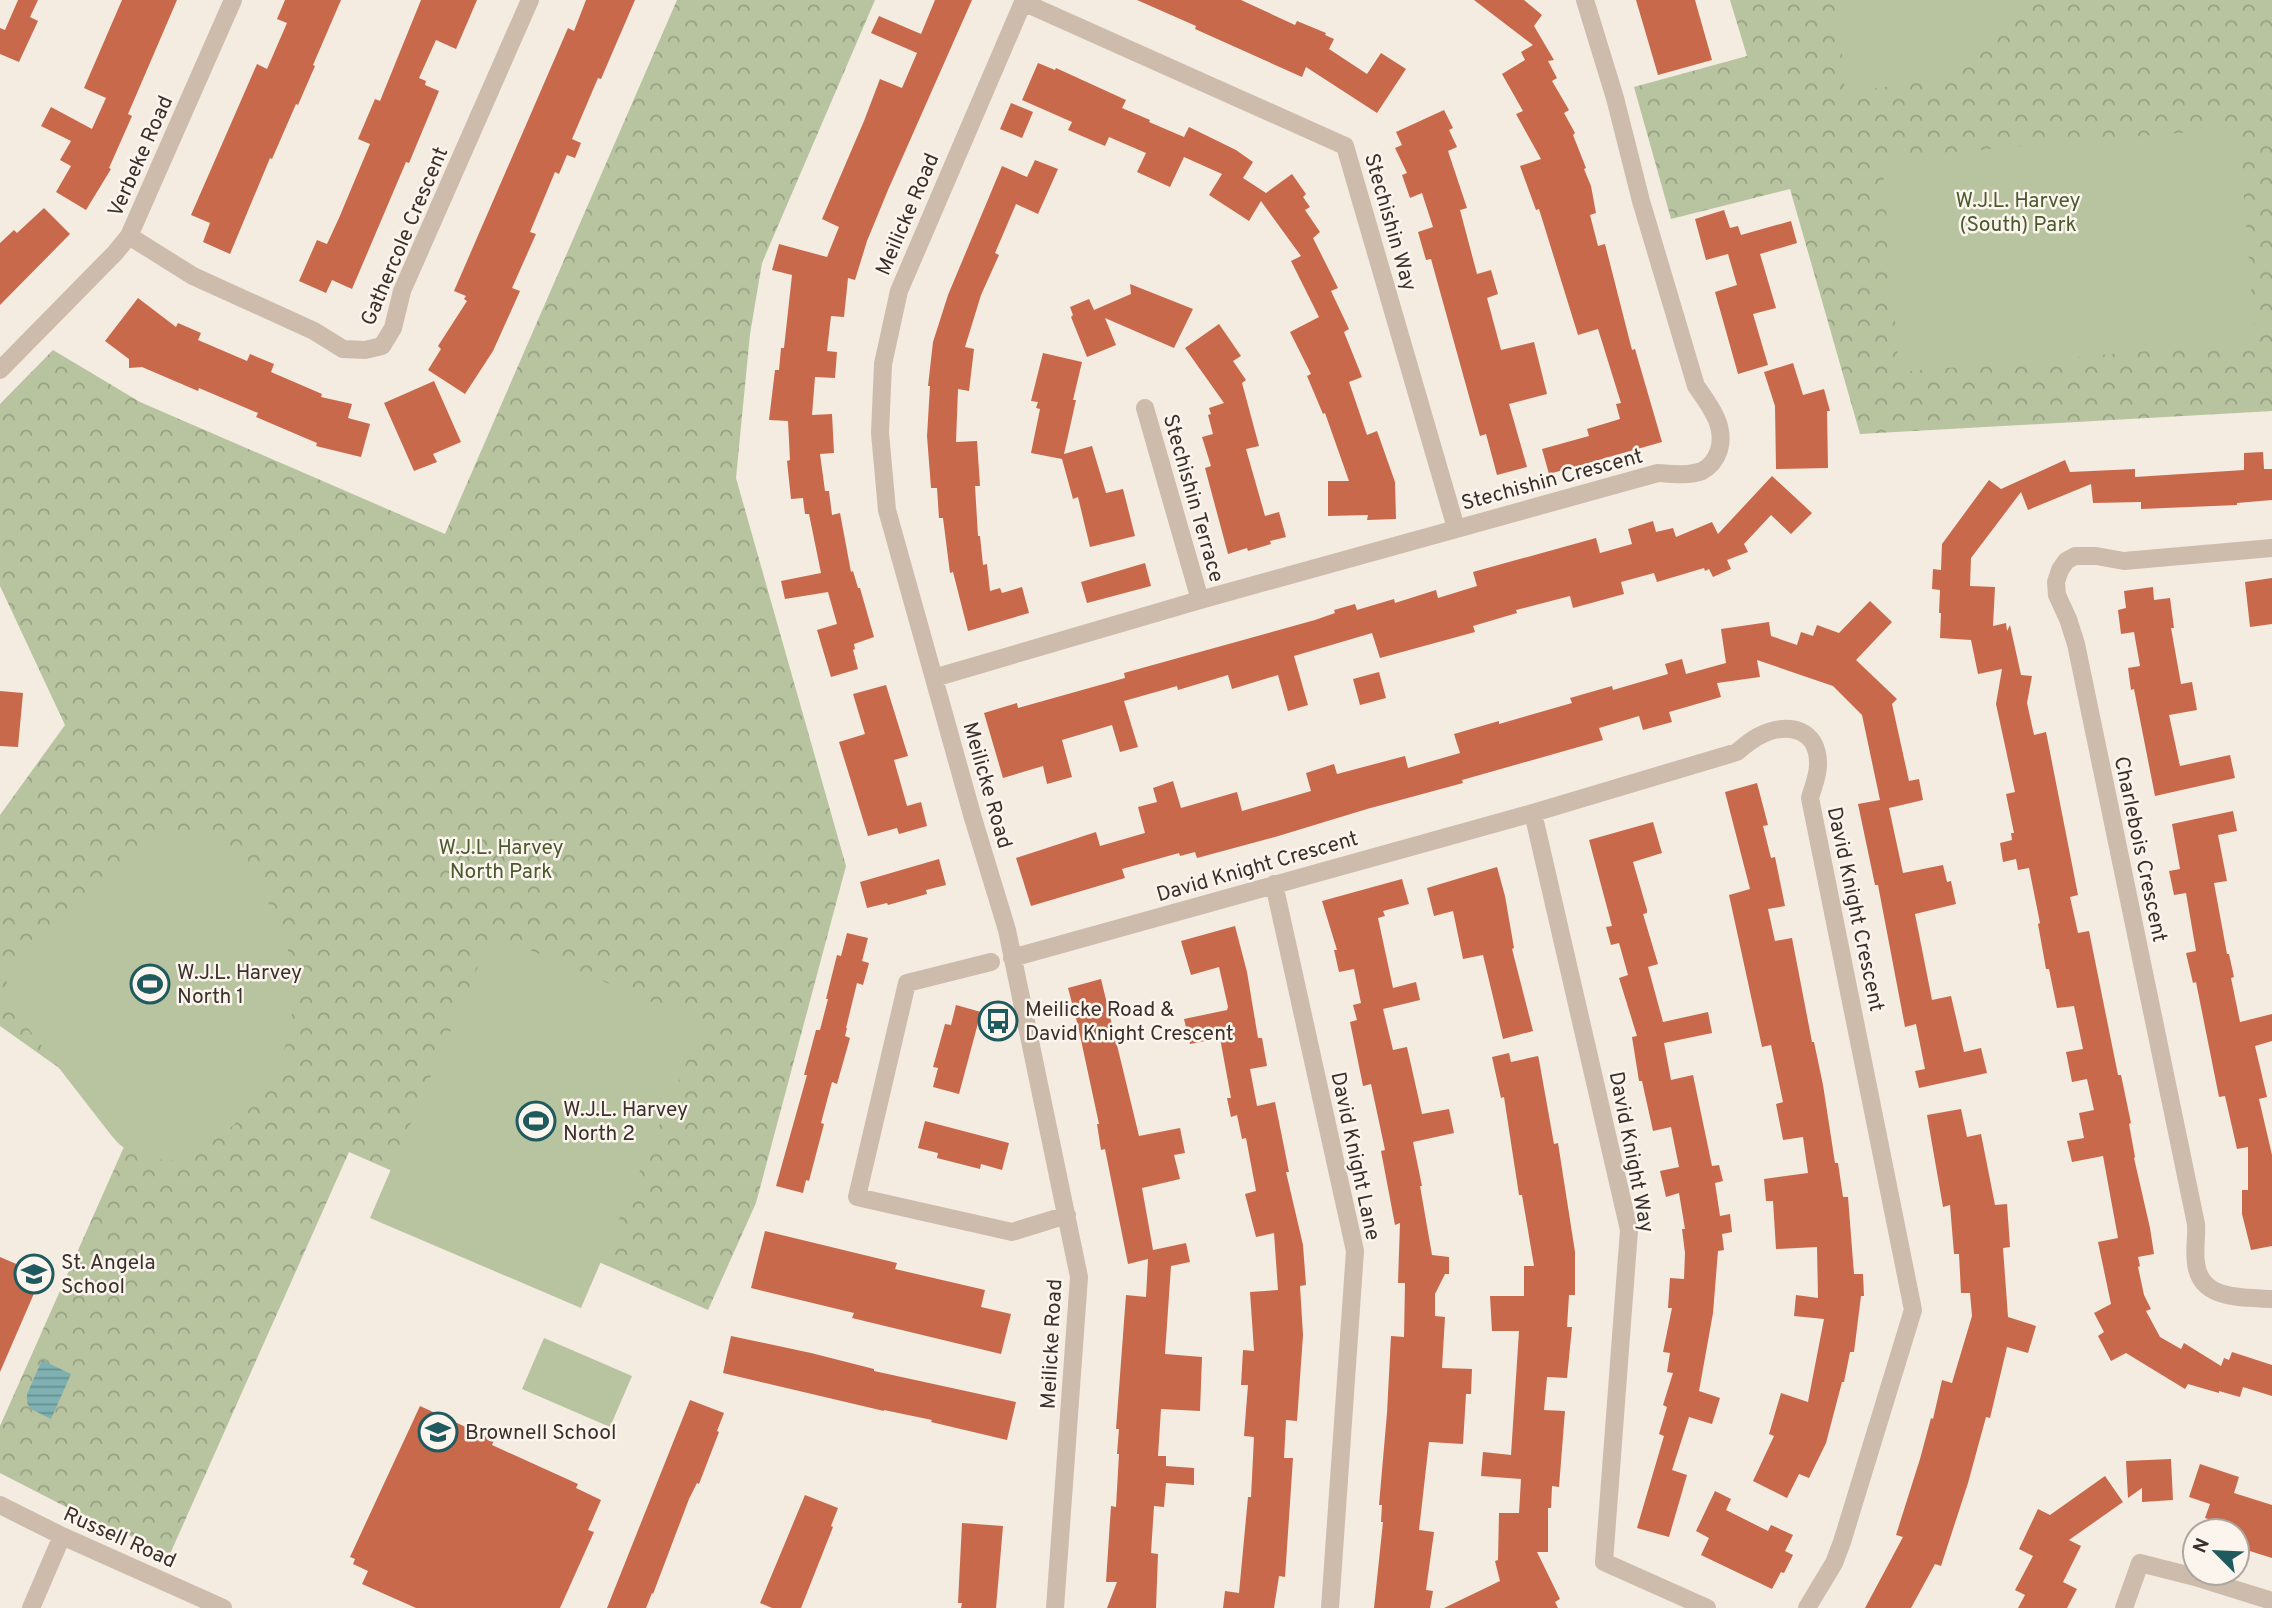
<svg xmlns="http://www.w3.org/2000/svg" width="2272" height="1608" font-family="Overpass,sans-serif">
  <defs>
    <pattern id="park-crowns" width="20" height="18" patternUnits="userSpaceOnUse" patternTransform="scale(1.75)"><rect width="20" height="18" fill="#b8c4a0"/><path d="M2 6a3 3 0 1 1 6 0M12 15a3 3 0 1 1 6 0" fill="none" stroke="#97a083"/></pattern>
    <pattern id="water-rules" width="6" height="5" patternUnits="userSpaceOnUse" patternTransform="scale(1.75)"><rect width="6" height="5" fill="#7fb0b2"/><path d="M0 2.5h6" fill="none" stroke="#699091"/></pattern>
  </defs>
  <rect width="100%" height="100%" fill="#f4ebe1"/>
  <path fill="url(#park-crowns)" d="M677,0H875L762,263L750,334L736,478L846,866L756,1203L708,1310L349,1152L170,1554L70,1509L0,1473V1426L135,1122L0,1026V815L65,725L0,586V404L53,350L140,402L445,534Z
    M1730,0H2272V411L1860,434L1790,189L1671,219L1634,87L1747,56Z"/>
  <path fill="#b8c4a0" d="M1838,0H2031C2007,35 1957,73 1914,82C1892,87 1868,89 1845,92Z
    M2238,128L2256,342L1899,372L1882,158Z
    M185,829C273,871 315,963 282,1056C266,1099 230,1136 188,1154C184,1156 178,1160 174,1160C161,1162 133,1154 123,1147C118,1144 115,1139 111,1135L7,1001V972L171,831Z
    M492,934L703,1024L581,1308L370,1218Z
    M544,1338L632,1376L610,1427L522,1389Z"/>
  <path fill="url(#water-rules)" d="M42,1360L71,1374L51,1419L31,1409L27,1403V1394Z"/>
  <path fill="#c8694b" d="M18,0H38L30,17L38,21L19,62L0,54V28L5,30Z
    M122,0H177L128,114L132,116L109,168L111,169L86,210L56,192L71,166L60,160L71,141L41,126L51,107L92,129L106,98L84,88Z
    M285,0H341L313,65L315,66L298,105L296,104L272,159L270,158L230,254L203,242L210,223L191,215L257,64L267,69L287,23L277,19Z
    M421,0H477L456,49L436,40L419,78L426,81L425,85L439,91L409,163L406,162L352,289L332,280L326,293L299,281L317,240L327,244L339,218L370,144L358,139L375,99L380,101Z
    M586,0H635L601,79L598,78L572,139L581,143L575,158L567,155L559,174L555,172L530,232L536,234L512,288L520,291L493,351L465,394L428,370L441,349L438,346L467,301L464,299L466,296L454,291L568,28L574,31Z
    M935,0H972L888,190L867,241L855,280L848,278L844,317L831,316L827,351L837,352L835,378L815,377L812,415L832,414L834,453L820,454L825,491H829L832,515L840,513L851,572L853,571L858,588H860L874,637L854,644L855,649L853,650L858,669L831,677L817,630L837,624L828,592L785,599L781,581L821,573L809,514H805L803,498L791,499L787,461L790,460L788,421L769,420L775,370H779L781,348H784L792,275L772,270L779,244L827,257L839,227L822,219L864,121L880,79L902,88L917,53L871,33L879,16L921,34Z
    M1137,0H1241L1295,25L1297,21L1326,33L1325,35L1334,39L1329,49L1367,74L1381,53L1406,69L1377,113L1306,67L1302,77L1195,29L1196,26Z
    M1474,0H1524L1542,15L1534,26L1554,60L1548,61L1557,78L1552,81L1569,110L1564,113L1575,133L1573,135L1586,168L1584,169L1591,186L1596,213L1590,215L1598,246L1605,244L1632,350L1635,349L1662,442L1549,474L1542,449L1589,436L1587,429L1620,419L1616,404L1621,403L1598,329L1578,335L1539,209L1536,210L1520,166L1541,159L1516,114L1523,111L1502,74L1525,60L1521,52L1533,45Z
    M1636,0H1695L1712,60L1658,75Z
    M1038,63L1055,70L1056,68L1126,100L1122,108L1150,120L1149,122L1184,137L1189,127L1236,150L1253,162L1243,178L1266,193L1292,174L1306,194L1303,197L1310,207L1305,210L1320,232L1313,238L1338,288L1331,291L1349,329L1344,332L1362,377L1349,382L1367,435L1377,431L1395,482L1396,519L1367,520L1368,515L1328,516V481H1349L1325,413L1323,414L1307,376L1311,374L1290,332L1319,317L1291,261L1301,256L1261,201L1249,221L1209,195L1222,174L1184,157L1170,187L1137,172L1146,153L1109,137L1105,146L1068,130L1072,122L1022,100Z
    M1011,103L1033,112L1022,138L1000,129Z
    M1444,110L1453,128L1449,130L1457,147L1448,151L1467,208L1460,210L1477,274L1491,270L1498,294L1487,298L1501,350L1534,342L1547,394L1509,404L1527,467L1497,475L1486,434L1480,436L1431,259L1426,260L1418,232L1433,227L1422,193L1410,198L1402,175L1407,173L1395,148L1402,145L1396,132Z
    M1035,160L1058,169L1038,214L1016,204L995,253L999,255L981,295L965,347L974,349L969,391L958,389L956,442L977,441L980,486H975L978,536H980L983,565L987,564L990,591L1000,588L1002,593L1022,587L1029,613L968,631L953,572L950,573L943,518H939L937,488H931L927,436L930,386H928L933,342L948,295L1002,166L1027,177Z
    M44,208L70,234L0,305V243L14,230L17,233Z
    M1724,210L1730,228L1738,226L1741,235L1791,221L1797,243L1760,254L1776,308L1753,314L1768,365L1738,374L1715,292L1737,285L1728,254L1706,260L1695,219Z
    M1130,284L1193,309L1174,348L1105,318L1116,345L1087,357L1071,317L1073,315L1070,307L1089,299L1094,310L1131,294Z
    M138,298L176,327L178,323L201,333L198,340L247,361L250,354L274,364L271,372L322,394L321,397L352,404L348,418L370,424L361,457L316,446L317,443L256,417L258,413L199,388L198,391L142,367L129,368V359L105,341Z
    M1219,324L1241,356L1233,361L1246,380L1242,383L1259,446L1246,449L1265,516L1279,512L1286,537L1270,541L1271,544L1248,551L1247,548L1228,554L1205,468L1211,466L1202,437L1213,434L1208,415L1211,414L1209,408L1224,403L1185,348Z
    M1043,353L1082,362L1073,400H1076L1064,454L1092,446L1106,493L1123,489L1135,536L1090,547L1078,497L1073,499L1062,459L1031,453L1040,409L1036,408L1038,402L1031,401Z
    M1793,363L1803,395L1824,389L1830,411H1827L1828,468L1776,469L1775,406L1764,372Z
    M434,381L461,442L433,454L437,462L414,471L384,403Z
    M2263,452L2264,469H2272V500L2237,503V505L2141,509V502L2093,503L2091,484L2028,510L2021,492L1971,558L1970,586L1995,587L1993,626L2006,623L2007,631L2010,625L2021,675L2032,676L2027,703L2034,735L2046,732L2078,895L2070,897L2078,933L2089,931L2118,1075H2121L2131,1123L2129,1124L2135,1157L2134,1158L2150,1228L2154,1254L2138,1257L2140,1266L2138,1267L2144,1295L2151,1309L2146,1311L2160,1337L2181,1349L2184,1343L2221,1366L2224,1358L2229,1360L2232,1352L2272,1365V1396L2243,1387L2240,1397L2219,1391V1393L2188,1384L2185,1389L2126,1353L2111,1361L2098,1336L2104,1332L2094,1313L2111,1304L2098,1242L2118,1238L2103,1156L2072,1162L2067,1141L2084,1138L2079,1113L2094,1110L2087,1079L2072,1082L2066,1052L2083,1049L2074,1006L2057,1008L2049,969H2046L2038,924L2040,923L2029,868L2018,870L2016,859L2003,862L2000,843L2012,840L2011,833H2014L2006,794L2015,792L1996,704L2002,669L1978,674L1971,640L1940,638L1941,613H1939L1940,590L1932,589L1933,569L1941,570L1942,544L1989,480L2001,489L2065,460L2070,472L2135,469V477L2244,470V453Z
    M1772,476L1812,513L1791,534L1771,515L1744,544L1748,552L1727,560L1731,569L1713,577L1709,569L1705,571L1704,568L1657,582L1654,573L1621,582L1624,594L1573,608L1570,596L1516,610L1517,613L1473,626L1475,632L1380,658L1372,633L1294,656L1308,705L1288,711L1278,675L1232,689L1228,675L1178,690L1177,686L1124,701L1138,747L1120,752L1112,725L1062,740L1072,777L1047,784L1043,766L1003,778L984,713L1017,703L1018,708L1125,678L1124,673L1315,620L1335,613L1334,610L1355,604L1357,610L1394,599L1395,603L1436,590L1438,598L1477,586L1473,572L1596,538L1600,553L1632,544L1628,529L1653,521L1656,532L1673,528L1676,537L1712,522L1718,534Z
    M1145,563L1151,586L1087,603L1081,582Z
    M2272,578V624L2250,627L2245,582Z
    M2153,587L2154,600L2170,598L2174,628H2171L2181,684L2192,682L2197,710L2169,715L2180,766L2230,755L2235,778L2155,796L2134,689L2131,690L2128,668L2140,666L2134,632L2121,634L2118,610L2126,608L2124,591Z
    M1870,601L1892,622L1856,660L1897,699L1892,704L1909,781L1919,779L1923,800L1889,808L1903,873L1943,865L1947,882L1951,881L1956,904L1915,914L1932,1000L1951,996L1964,1052L1981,1048L1987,1073L1919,1088L1915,1071L1925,1069L1916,1024L1905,1027L1878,885H1875L1858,804L1880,800L1862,715L1833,686L1757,660L1760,677L1717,683L1721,697L1669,712L1672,722L1643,730L1639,716L1599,728L1603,740L1462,780L1463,783L1367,809L1275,837L1197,858L1195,852L1180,856L1179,853L1122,869L1125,878L1031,906L1016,858L1096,832L1100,846L1145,833L1138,807L1157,802L1153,788L1173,781L1181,808L1237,792L1242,811L1311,791L1306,773L1334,764L1337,774L1405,756L1408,768L1460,753L1454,734L1499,721V724L1572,703L1570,698L1612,686L1613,690L1668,674L1665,664L1682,659L1686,674L1726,663L1721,629L1769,622L1771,636L1797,645L1801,632L1813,636L1817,625L1839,633Z
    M1379,672L1386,698L1360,705L1353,679Z
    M886,685L908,756L894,760L907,806L921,802L927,826L899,834L897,828L868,836L839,742L865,734L853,694Z
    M0,691L23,693L18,747L0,746Z
    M1757,783L1768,825L1763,826L1771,858L1775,857L1785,906L1768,909L1775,941L1792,938L1812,1042H1814L1823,1085L1835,1163H1838L1843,1197H1848L1854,1274H1863L1864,1296H1861L1854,1352H1850L1844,1382H1842L1826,1443L1809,1478L1799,1474L1787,1498L1753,1481L1774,1436L1769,1434L1781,1393L1808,1402L1824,1319L1794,1316L1796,1295L1818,1298L1817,1247L1776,1249L1773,1201H1766L1764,1179L1808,1173L1803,1137L1783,1140L1776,1104L1783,1102L1771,1045L1762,1047L1729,895L1750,889L1725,792Z
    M2233,811L2237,831L2218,835L2227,881L2214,883L2227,954H2229L2234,977L2231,978L2240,1022L2272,1014V1041L2255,1046L2267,1097L2259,1099L2272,1155V1246L2251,1250L2242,1214V1190H2248V1147L2237,1149L2225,1096L2219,1097L2196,982L2193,983L2186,953L2196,951L2186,893L2174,895L2169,871L2180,869L2172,824Z
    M1653,822L1662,853L1633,862L1647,910V913L1643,914L1658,964L1648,967L1663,1022L1708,1012L1712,1033L1664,1043L1671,1080L1693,1075L1712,1166L1719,1165L1723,1181L1715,1183L1720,1216L1730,1214L1732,1232L1722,1234L1724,1250L1718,1251L1713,1313L1699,1391L1720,1398L1712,1424L1689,1417L1672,1470L1687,1475L1669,1537L1637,1528L1664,1436L1659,1434L1667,1407L1663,1405L1673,1373L1667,1372L1670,1353L1663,1352L1672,1308H1668L1670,1278L1684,1279L1685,1253L1682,1229H1685L1679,1193L1666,1197L1660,1171L1679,1167L1671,1127L1653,1131L1642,1081H1639L1632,1037L1637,1036L1619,978L1628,975L1619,943L1611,945L1606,927L1612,926L1589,840Z
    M939,859L946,885L926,890L927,894L888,905L887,903L867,908L860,882Z
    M1497,867L1505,896L1514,948L1512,949L1533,1031L1503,1039L1483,955L1463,959L1453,911L1434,916L1427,888Z
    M1402,879L1409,904L1383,911L1385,916L1378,918L1393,988L1416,982L1420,1000L1383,1009L1393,1050L1407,1047L1422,1114L1449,1109L1454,1133L1413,1142L1422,1186H1420L1432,1255L1449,1257V1274H1445L1435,1294V1316L1445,1317L1442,1368L1472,1369L1471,1394H1466L1463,1444L1429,1442L1419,1530L1434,1532L1426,1590L1433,1591L1430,1608H1374L1383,1522H1381L1382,1505H1379L1387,1413L1391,1336L1404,1337L1405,1283H1398L1400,1223L1395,1225L1381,1151L1385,1150L1371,1084L1363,1086L1350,1022L1357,1020L1353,1005L1361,1003L1354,969L1339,972L1334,950H1337L1322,901Z
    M1235,926L1247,972L1258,1038H1262L1267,1066L1250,1069L1257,1106L1275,1102L1289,1172H1286L1303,1245L1306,1285L1300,1286L1303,1335L1297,1421L1286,1420L1284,1458H1293L1285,1577L1279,1576L1274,1608H1223L1225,1591L1239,1593L1248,1497H1251L1254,1437L1244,1436L1248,1385H1241L1243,1350L1254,1351L1250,1292L1278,1290L1274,1233L1256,1237L1245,1194L1256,1191L1246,1138L1242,1139L1237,1115L1231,1117L1227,1098H1231L1220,1038L1190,1044L1184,1019L1227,1010L1228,1007L1219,967L1191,975L1181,941Z
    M847,933L868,938L862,961L869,963L863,985L857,983L846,1028H847L845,1036L850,1038L837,1084L832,1082L821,1123L824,1124L809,1181L806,1180L803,1193L776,1186L807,1075H804L816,1030H820L828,999H826L837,955L841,956Z
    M1101,979L1139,1136L1180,1128L1185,1153L1174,1155L1180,1179L1142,1188L1153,1250L1186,1243L1190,1262L1171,1266L1165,1354L1202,1357L1200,1411L1161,1409L1158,1456H1166V1466L1194,1468V1485L1166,1483L1164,1507L1154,1506L1151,1553L1158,1554L1156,1608H1107L1117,1582H1106L1111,1506L1116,1507L1119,1454H1117L1119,1429H1116L1126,1295L1146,1297L1148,1259L1128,1264L1105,1149L1101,1150L1097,1124H1099L1078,1026L1068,988Z
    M956,1005L981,1012L959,1094L933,1087L938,1068L933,1067L945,1024L951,1025Z
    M1509,1053L1511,1062L1538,1056L1539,1060L1554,1144L1558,1143L1575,1252V1295H1569L1567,1327H1572L1567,1378L1547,1377L1544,1410L1565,1411L1559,1487L1552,1486L1551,1508H1548V1552H1537L1560,1599L1555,1602L1558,1608H1444L1500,1581L1495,1561L1498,1560L1499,1513H1519L1521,1479L1481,1476L1483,1452L1511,1455L1519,1331H1492L1490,1296H1524V1266H1534L1522,1195H1519L1504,1097L1501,1098L1492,1057Z
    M1961,1109L1967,1137L1981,1134L1995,1205L2007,1204L2010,1247L2003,1248L2008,1317L2036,1326L2028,1353L2007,1347L1990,1418L1986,1417L1968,1483L1941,1566L1935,1564L1911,1608H1865L1903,1537L1896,1535L1920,1459L1931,1418L1933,1419L1942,1380L1952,1383L1972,1316L1970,1293H1961L1959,1254H1954L1950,1205L1943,1207L1927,1115Z
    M925,1121L1009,1143L1002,1170L981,1164L980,1169L937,1158L938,1153L918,1148Z
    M765,1231L897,1263L895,1269L985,1290L981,1307L1011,1314L1001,1354L852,1318L854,1313L751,1288Z
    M0,1257L42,1275L0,1372Z
    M731,1336L811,1353L874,1369V1371L1016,1402L1007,1440L931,1422L932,1420L884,1410V1411L723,1373Z
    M690,1400L724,1413L717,1431L719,1432L699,1484L697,1483L689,1499L653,1594L652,1593L646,1608H607Z
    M420,1406L494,1440L492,1445L578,1484L576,1488L601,1500L588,1530L594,1532L560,1608H416L362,1584L368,1571L353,1564L355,1559L350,1557Z
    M2171,1459L2173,1500L2142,1502V1488L2128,1498L2126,1461Z
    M2200,1464L2239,1477L2234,1493L2272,1505V1558L2237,1547V1531H2229L2230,1526L2205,1518L2210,1504L2189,1497Z
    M2105,1476L2123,1502L2069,1540L2081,1546L2063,1582L2077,1589L2067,1608H2018L2025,1595L2015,1590L2033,1556L2019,1549L2038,1509L2050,1515Z
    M1715,1491L1731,1499L1726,1510L1768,1531L1771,1525L1793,1535L1785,1551L1793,1555L1784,1573L1781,1572L1772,1589L1701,1555L1709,1538L1696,1531Z
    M805,1495L838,1508L831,1526L833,1527L801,1608H772L760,1603Z
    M962,1523L1003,1526L996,1608H961L962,1603H958Z"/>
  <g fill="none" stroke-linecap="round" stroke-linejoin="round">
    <path stroke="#cdbbac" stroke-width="18" d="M1024,0L899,291L883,364L880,433L887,510L973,818L1007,930L1079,1277L1055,1608
      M1023,2L1345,146L1456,528
      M129,236L193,276L314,331L343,349L365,350L382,346L393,328L402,291L530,0
      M0,370L115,253L129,236L233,0
      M1145,408L1200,600
      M2272,548L2124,561L2096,556H2075L2066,561L2060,570L2056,582L2057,595L2068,619L2076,644L2196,1224C2197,1237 2194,1250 2196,1263C2200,1301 2243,1297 2272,1299
      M934,678L1200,600L1658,473C1672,474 1689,476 1702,471C1710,467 1716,459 1719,450C1726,426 1710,406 1696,386L1641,201L1615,98L1585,0
      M1533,813L1629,1230L1604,1562L1707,1608
      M1274,884L1355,1251L1330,1608
      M1012,958L1533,813L1737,752C1744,746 1751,740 1759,736C1788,721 1819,729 1818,765C1818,776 1813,787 1810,798L1913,1310L1842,1542L1834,1563L1807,1608
      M991,962L907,983L857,1197L1012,1232L1067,1215
      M0,1505L62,1536L223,1608
      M31,1608L62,1536
      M2124,1608L2140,1563L2195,1577L2272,1601"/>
  </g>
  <defs>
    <symbol id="stadium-ring" viewBox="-11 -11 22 22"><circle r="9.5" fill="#fbf5ee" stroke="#1f5a5e" stroke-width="1.5"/><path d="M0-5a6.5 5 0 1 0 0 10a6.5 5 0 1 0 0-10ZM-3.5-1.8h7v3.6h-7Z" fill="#1f5a5e"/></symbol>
    <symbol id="bus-ring" viewBox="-11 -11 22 22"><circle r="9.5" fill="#fbf5ee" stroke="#1f5a5e" stroke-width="1.5"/><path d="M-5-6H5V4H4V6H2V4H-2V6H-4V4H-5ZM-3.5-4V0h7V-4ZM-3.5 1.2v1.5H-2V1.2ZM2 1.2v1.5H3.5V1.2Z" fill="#1f5a5e"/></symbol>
    <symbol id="school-ring" viewBox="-11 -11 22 22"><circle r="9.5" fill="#fbf5ee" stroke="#1f5a5e" stroke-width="1.5"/><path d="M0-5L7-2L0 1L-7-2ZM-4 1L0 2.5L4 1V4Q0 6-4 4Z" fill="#1f5a5e"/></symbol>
  </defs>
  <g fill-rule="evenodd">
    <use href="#stadium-ring" x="128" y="962" width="44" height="44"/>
    <use href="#bus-ring" x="976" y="999" width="44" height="44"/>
    <use href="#stadium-ring" x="514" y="1099" width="44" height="44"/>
    <use href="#school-ring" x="12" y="1252" width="44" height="44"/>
    <use href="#school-ring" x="416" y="1410" width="44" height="44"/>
  </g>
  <g text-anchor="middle" stroke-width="5" stroke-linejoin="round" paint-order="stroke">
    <g font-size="21" fill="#3b302b" stroke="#fbf5ee">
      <text transform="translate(140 156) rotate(-66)" y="7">Verbeke Road</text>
      <text transform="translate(907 214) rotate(-67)" y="7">Meilicke Road</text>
      <text transform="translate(1391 222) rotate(74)" y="7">Stechishin Way</text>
      <text transform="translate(404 236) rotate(-67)" y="7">Gathercole Crescent</text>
      <text transform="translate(1552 479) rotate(-15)" y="7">Stechishin Crescent</text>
      <text transform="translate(1194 498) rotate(74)" y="7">Stechishin Terrace</text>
      <text transform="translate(988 785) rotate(74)" y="7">Meilicke Road</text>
      <text transform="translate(2141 849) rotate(78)" y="7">Charlebois Crescent</text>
      <text transform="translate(1257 866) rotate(-16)" y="7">David Knight Crescent</text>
      <text transform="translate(1856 909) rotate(78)" y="7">David Knight Crescent</text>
      <text transform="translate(1632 1152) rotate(79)" y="7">David Knight Way</text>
      <text transform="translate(1356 1156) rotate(78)" y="7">David Knight Lane</text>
      <text transform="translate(1051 1344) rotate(-87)" y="7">Meilicke Road</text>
      <text transform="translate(120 1537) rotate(24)" y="7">Russell Road</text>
    </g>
    <g font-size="21" fill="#4a5a2e" stroke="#fbf5ee">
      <text x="2018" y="207">W.J.L. Harvey<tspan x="2018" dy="24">(South) Park</tspan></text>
      <text x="501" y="854">W.J.L. Harvey<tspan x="501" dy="24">North Park</tspan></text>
    </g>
    <g font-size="21" fill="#3b302b" stroke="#fbf5ee" text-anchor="start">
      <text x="177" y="979">W.J.L. Harvey<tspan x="177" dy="24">North 1</tspan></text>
      <text x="1025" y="1016">Meilicke Road &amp;<tspan x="1025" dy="24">David Knight Crescent</tspan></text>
      <text x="563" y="1116">W.J.L. Harvey<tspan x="563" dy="24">North 2</tspan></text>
      <text x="61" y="1269">St. Angela<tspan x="61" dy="24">School</tspan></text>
      <text x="465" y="1439">Brownell School</text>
    </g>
  </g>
  <g transform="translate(2216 1552) rotate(294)"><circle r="33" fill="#fbf5ee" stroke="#aea6a0" stroke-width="2"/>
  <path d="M0-5L12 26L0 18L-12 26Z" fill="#1f5a5e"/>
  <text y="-10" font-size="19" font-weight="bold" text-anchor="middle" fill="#3b302b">N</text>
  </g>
</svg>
